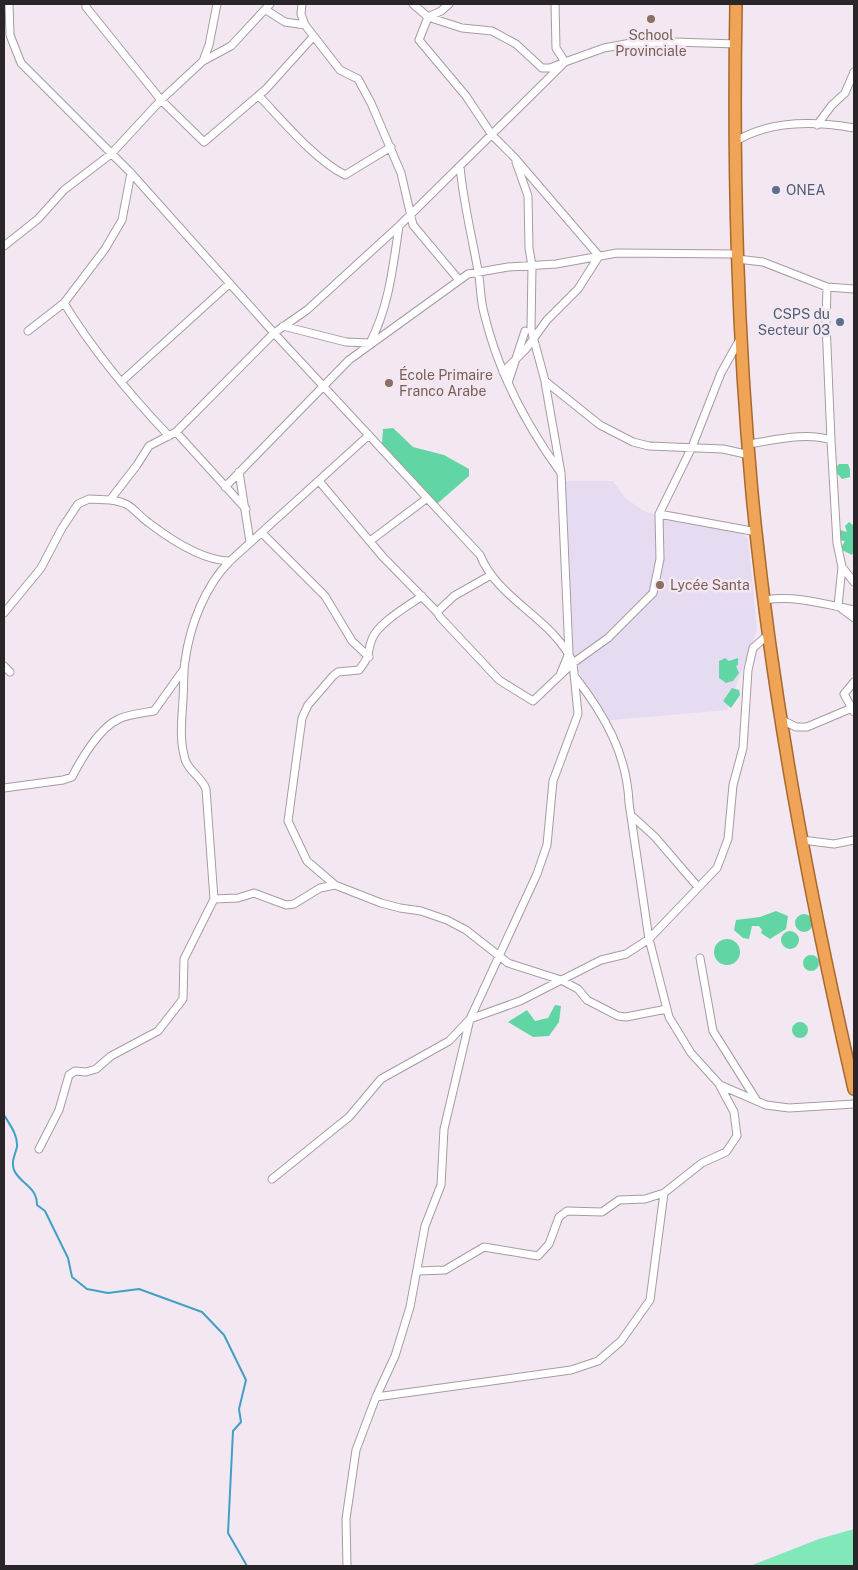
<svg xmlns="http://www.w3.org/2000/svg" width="858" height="1570" font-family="'Public Sans',sans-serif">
  <rect width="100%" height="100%" fill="#f3e7f2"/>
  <path fill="#e6dcf1" d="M564,481H613L625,498L644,511L665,517L740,532L748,539L757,630L727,710L602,721L571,654Z"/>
  <path fill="#80e8b9" d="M854,1529V1566H750L819,1539Z"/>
  <path fill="#61d6a4" d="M393,428L413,447L444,455L469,469V476L438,503L430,499L391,457L382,443L383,429Z
    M839,464H848L850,469V477L842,479L834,470Z
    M849,522L854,526V551L852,555L840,549L845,541L839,540L840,530L847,532L845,526Z
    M725,658L729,661L738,658V665L736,666L739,673L733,681L726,683L719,678V661Z
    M732,688L739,690L740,695L731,708L723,701Z
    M776,911L788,916L786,929L770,939L761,933L762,930L759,926H752L749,939L743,938L734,930L736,920L760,917Z
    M795 923a9 9 0 1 1 18 0a9 9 0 1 1-18 0Z
    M781 940a9 9 0 1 1 18 0a9 9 0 1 1-18 0Z
    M714 952a13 13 0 1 1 26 0a13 13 0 1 1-26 0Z
    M803 963a8 8 0 1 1 16 0a8 8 0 1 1-16 0Z
    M555,1005L561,1006L559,1022L549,1036L533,1037L508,1022L527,1010L535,1021L548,1018Z
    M792 1030a8 8 0 1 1 16 0a8 8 0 1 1-16 0Z"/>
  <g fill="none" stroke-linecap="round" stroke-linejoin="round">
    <path stroke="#41a0c5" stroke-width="2" d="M4,1115C10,1125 18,1135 17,1147C15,1155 11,1161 14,1170C20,1184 37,1186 37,1205L45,1211L68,1258L72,1277L87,1289L108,1293L139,1289L202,1312L224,1335L246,1380L239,1409L241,1422L233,1431L228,1533L247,1566"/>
    <defs>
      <path id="minor" d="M9,4L10,35L21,63L131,173L274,333L480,555C498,600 554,619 573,663L533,701L499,680L440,617L437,612L383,557L319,481
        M86,4V7L161,100L204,142L266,89L313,37
        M302,4L301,14L305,25L340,70L358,79L371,103L401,173L413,225L459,280
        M413,4L428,17L462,28L492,31L516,44L542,68H550L565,62L556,48L555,4
        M449,4L441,11L428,17L419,40L466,96L492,135L514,157L599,256L578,289L547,320L526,349L503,372
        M266,10L285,22L305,25
        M203,61L209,45L217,4
        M259,96C283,121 314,159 345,175L391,147
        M817,125L832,105L845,93L854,72
        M736,141C771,120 815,121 854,128
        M516,162L528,196L529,248L532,266L531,329L545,381L600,425L633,442L649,446L723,449L750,455
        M460,166C463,202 472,236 478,271C481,285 480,299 484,313C498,372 526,425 561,473
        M4,246L38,219L64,190L111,154L161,100L203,61L231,46L270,4
        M737,259L763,262L827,287L854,289
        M827,287L826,323L831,440L837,543L842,567L838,606L854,618
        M64,303C94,352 130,395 169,436
        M283,326L346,342L370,343C389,306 393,267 399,226
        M28,331L64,303L105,249L122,220L131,173
        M121,382L229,284
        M545,382L561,473L569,653L560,675
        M508,383L525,331
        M176,432L246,509
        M749,444C776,440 805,432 831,440
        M239,472L250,542
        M225,487L349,360L468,274L508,267L556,264L617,253L737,254
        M110,500C134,503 132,511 149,523C170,539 203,561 230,561
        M659,514L757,532
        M262,533L325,596L352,641L369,657
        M370,541L426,499
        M842,567L854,582
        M765,600C795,595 824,604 854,610
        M437,612L454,596L491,575
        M4,613L41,568L62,528L78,504L89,499L110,500L137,465L149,446L176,432L274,333L307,310L399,226L565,62L604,48L631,43L674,42L736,44
        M4,666L10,672
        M576,678C605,716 627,754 629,803L649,939L669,1017L691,1053L720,1085L766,1105L789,1108L854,1104
        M854,682L844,694L854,712
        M782,720L796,727H807L852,708
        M4,788L63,780L72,777C81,759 100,727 119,719C129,714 143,713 154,711L184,669
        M631,815L655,837L698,887
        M802,840L834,844L854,840
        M335,885L307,861L288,821L302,718L308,705L333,676L338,672L359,670C372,653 366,655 372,639C378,623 408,606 422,596
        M214,899L238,898L254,893L286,905L294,904L320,888L335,885L381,903L400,908L421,911L447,920L466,930L508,963L561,980L578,989L587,1000L618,1016L626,1017L667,1009
        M700,958L713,1031L757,1101
        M39,1149L59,1110L69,1075L75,1071L86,1072L96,1069L111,1056L158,1031L183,999L184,959L214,899L206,789C201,776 188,771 185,759C179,739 182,719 183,699C184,686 183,673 185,661C190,625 205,586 230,561L369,435
        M272,1179L349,1117L381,1079L449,1041L470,1019L520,1001L601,960L626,954L649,939L717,868L728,839L733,785L743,748L748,670L753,648L769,634
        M418,1271L445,1270L484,1247L538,1256L549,1244L559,1217L567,1211L602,1212L619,1200L645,1199L664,1193L702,1163L726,1152L737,1136L734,1112L720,1086
        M376,1397L571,1370L598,1361L621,1341L650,1300L664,1193
        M347,1566L346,1519L356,1450L376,1397L395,1356L410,1307L425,1226L441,1185L444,1129L470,1019L537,874L547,845L553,781L578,714L573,663L608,638L653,593L660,559L659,514L692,447L721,373L740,339"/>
      <path id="trunk" d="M736,4C733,167 737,330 752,493C771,694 809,893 854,1089"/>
    </defs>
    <use href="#minor" stroke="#a69ba5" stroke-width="9"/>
    <use href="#trunk" stroke="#a8692c" stroke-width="14"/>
    <use href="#minor" stroke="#fff" stroke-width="7"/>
    <use href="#trunk" stroke="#f0a457" stroke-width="11"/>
  </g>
  <g fill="#8d6e63" stroke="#f3e7f2" stroke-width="2">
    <circle cx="651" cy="19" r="5"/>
    <circle cx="389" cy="383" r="5"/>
    <circle cx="660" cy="585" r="5"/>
  </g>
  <g fill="#5c6f8a" stroke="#f3e7f2" stroke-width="2">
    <circle cx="776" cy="190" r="5"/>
    <circle cx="840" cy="322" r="5"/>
  </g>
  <g text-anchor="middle" stroke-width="5" stroke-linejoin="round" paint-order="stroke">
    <g font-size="14" fill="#785e54" stroke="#f3e7f2" text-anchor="start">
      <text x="651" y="40" text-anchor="middle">School<tspan x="651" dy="16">Provinciale</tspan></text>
      <text x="399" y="380">École Primaire<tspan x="399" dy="16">Franco Arabe</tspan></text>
      <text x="670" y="590">Lycée Santa</text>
    </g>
    <g font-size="14" fill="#4e5e75" stroke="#f3e7f2" text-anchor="start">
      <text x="786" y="195">ONEA</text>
      <text x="830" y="319" text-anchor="end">CSPS du<tspan x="830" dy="16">Secteur 03</tspan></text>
    </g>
  </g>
  <rect width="858" height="1570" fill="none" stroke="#292529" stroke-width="10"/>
</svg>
